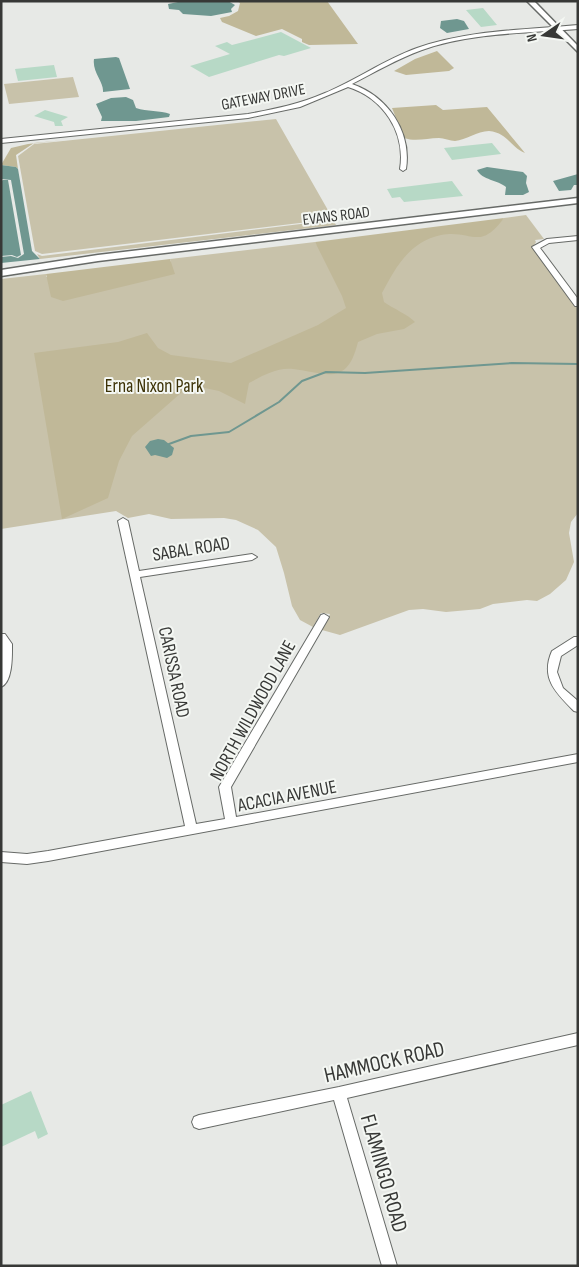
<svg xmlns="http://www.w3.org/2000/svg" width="579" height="1267" font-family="'Sofia Sans Condensed',sans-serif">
  <rect width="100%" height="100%" fill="#e7e9e6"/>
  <path fill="#c8c2aa" d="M73,77L79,97L9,104L4,84Z
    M276,119L333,219L42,254L35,251L18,156L34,144Z
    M526,215L544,239L535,240L536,242L533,247L578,309V513L571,522L569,533L574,562L566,580L550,594L537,601L527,600L493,604L480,609L446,612L423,609L409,610L340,635L322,630L330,614L321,613L313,627L300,620L292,606L284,573L276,547L258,530L236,520L224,518L171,519L149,514L128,518L116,511L1,529V279L46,274V277L171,262L170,259L315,242L317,245L501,221L504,218Z
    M333,220L336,225L40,259L37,254L42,256Z"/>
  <path fill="#c0b898" d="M237,1H327L358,44L309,45L302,42V39L282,29L256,36L222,22L220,18L229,16L238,11L240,3Z
    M437,51L454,68L449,71L406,75L394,71L415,59Z
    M436,105L443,110L487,107L525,153C510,147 508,133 489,131C477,131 466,140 455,141C450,141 444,138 439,138C427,138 416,142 404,138L392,108Z
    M65,140L34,143L16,155L18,169L16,167L1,165L11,148L28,144Z
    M504,218C479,252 472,229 441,235C409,242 396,267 382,293L384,302C392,308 409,315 415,322L404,329L377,334L358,342C347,387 327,373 293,369C277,367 262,376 249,383L245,404L219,391L190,385L132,436L119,461L108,498L62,519L34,353L118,342L147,333L158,348L171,355L231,363L318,325L346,308L342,296L315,242Z
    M170,259L175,274L63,301L51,297L46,274Z"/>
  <path fill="#6f9790" d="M183,1H228L235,5L231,9L232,12L211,16L183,14L179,10L169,9L168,4Z
    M457,19L464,21L469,29L447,33L440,28L441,21Z
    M116,57L119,58L130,89L103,92C104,82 92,72 94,59Z
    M126,97L133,100L136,108C147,112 160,110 170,114L169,117L136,121H101L102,117L96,104L111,98Z
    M1,165L16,167L18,169L32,251L40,259L1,263V257L11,256L18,258L24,254L11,180L1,179Z
    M487,167L523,172L527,176L526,183L529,192L523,195H505L506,187C498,180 482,180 477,170Z
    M578,174V185H574L571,190L559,191L553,181Z
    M3,180H8L21,255L17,257L12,255L1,256V181Z
    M158,439L164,440L174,448L172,455L167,458L155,455L151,456L145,447L150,441Z"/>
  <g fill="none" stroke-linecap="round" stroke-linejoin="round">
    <path stroke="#6f9790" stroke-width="2" d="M169,444L191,436L229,432L279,402L302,381L326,372L365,373L512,363L578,364"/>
  </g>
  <path fill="#b7d9c6" d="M483,8L497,25L481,27L466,10Z
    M281,32L311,48L284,56L279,55L209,77L190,66L230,54L215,46L227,42L232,45Z
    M54,65L57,77L18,81L15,69Z
    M45,110L68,117L61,121L63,126H55L54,122L34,116Z
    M492,143L501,154L452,160L444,148Z
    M452,181L463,196L404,202L400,197L392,198L387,189Z
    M31,1091L48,1134L38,1139L35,1131L1,1147V1105Z"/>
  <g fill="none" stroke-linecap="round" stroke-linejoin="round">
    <defs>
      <path id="minor" d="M578,25V29C526,33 471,33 422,50C397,59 375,72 352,84C387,96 412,131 406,169L403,171L400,169C406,132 383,98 348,87L300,107L248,118L1,143V139L248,114C275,109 300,104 325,93C356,80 384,60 417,48C468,30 524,30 578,25Z
        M578,236V240L549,243L540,248L578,299V306H575L532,247L547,239Z
        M123,518L128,521L139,571L252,554L257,557L252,560L140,577L196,824L225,819L219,787L321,615L324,614L329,617L231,787L236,817L578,754V762L48,861L27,864L1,862V852L27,854L48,851L185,826L118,521Z
        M1,634H5L12,644C12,655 13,682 1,687Z
        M574,637H578V645L561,656L557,672L563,688L578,701V712L574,711C556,693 540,678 552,651Z
        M578,1033V1045L347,1098L397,1266H382L334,1100L199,1129L194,1127L192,1122L194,1117L199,1115L339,1087Z"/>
      <path id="tertiary" d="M527,1H534L578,46V52Z
        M578,198V203L98,261L1,276V270L98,255Z"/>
    </defs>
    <use href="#minor" stroke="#676a67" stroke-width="2"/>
    <use href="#tertiary" stroke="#676a67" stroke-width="3"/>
    <use href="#minor" fill="#fff" fill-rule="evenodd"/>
    <use href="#tertiary" fill="#fff" fill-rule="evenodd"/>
  </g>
  <g text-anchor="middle" stroke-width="4" stroke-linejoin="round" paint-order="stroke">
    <g font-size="16" fill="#373836" stroke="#f4f7f3">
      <text transform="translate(263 96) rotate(-11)" y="6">GATEWAY DRIVE</text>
      <text transform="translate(336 215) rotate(-7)" y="6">EVANS ROAD</text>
    </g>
    <g font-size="19" fill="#3c3207" stroke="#f4f7f3">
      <text x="154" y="392">Erna Nixon Park</text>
    </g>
    <g font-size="19" fill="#373836" stroke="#f4f7f3">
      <text transform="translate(191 548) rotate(-9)" y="7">SABAL ROAD</text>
      <text transform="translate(175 672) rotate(78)" y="7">CARISSA ROAD</text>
      <text transform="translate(252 710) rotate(-61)" y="7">NORTH WILDWOOD LANE</text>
      <text transform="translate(287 795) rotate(-11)" y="7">ACACIA AVENUE</text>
    </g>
    <g font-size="22" fill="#373836" stroke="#f4f7f3">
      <text transform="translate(384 1061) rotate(-13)" y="8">HAMMOCK ROAD</text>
      <text transform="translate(385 1173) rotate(74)" y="8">FLAMINGO ROAD</text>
    </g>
  </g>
  <rect width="579" height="1267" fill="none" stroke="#373836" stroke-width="5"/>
  <g transform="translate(544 35) rotate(257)" stroke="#f4f7f3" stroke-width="4" paint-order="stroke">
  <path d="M0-4L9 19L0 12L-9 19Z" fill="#373836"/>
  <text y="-8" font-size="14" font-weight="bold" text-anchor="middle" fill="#373836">N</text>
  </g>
</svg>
